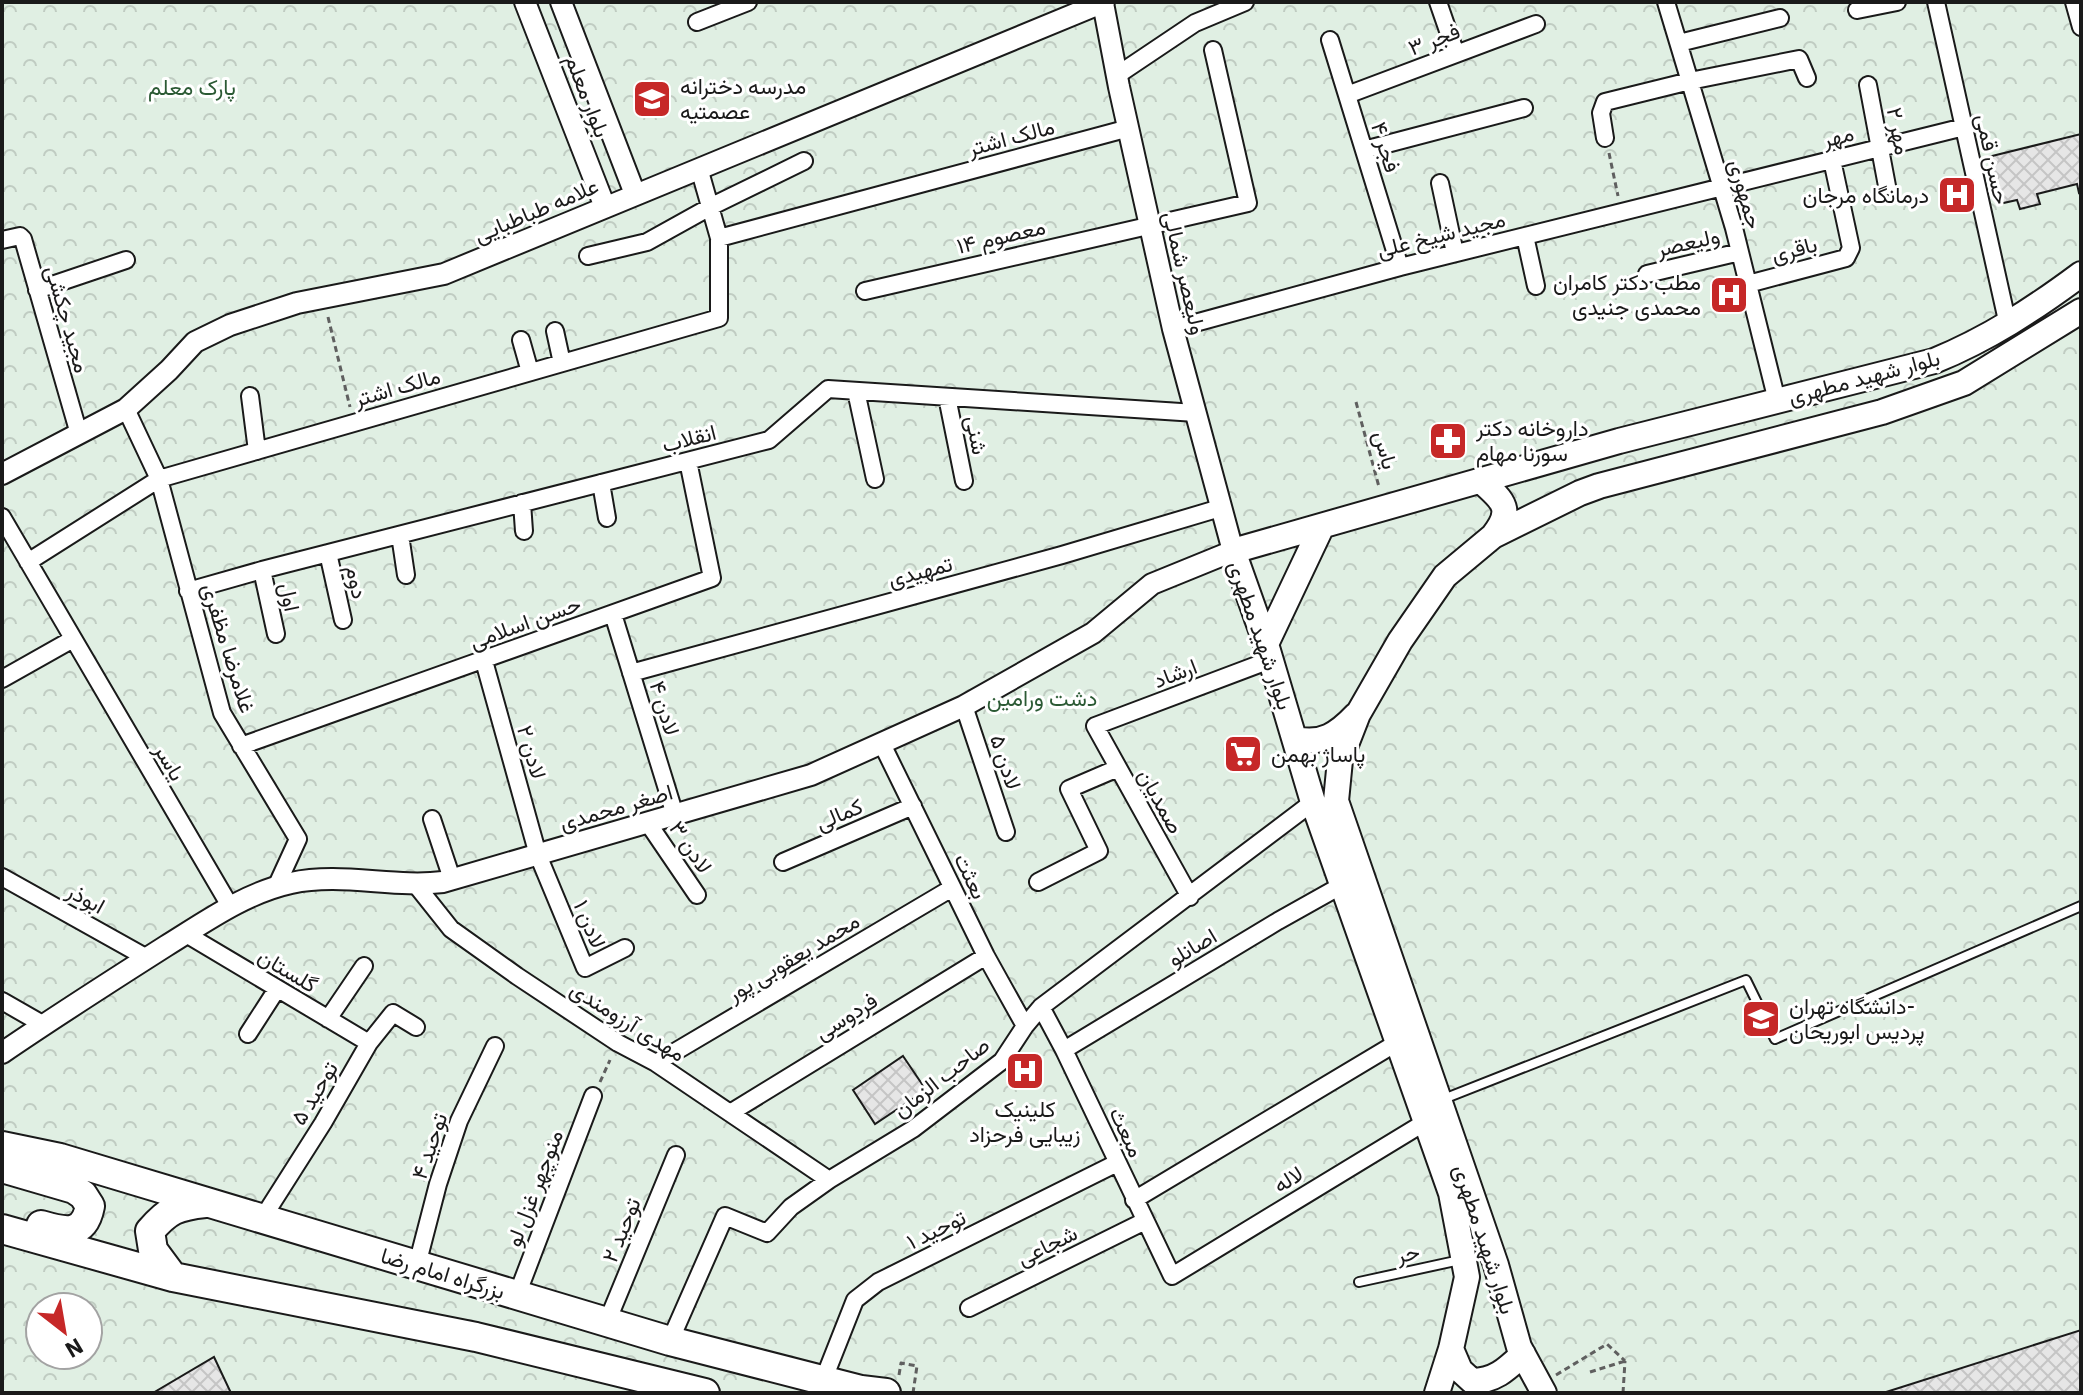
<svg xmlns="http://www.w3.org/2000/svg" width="2083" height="1395" font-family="'IBM Plex Sans',Vazirmatn,sans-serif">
  <defs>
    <pattern id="forest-crowns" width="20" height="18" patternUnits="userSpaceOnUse" patternTransform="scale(2)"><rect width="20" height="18" fill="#e0efe3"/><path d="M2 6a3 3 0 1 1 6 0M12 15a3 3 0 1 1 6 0" fill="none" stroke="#c0ccc2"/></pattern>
    <pattern id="building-cross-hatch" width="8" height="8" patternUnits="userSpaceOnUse" patternTransform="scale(2)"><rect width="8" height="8" fill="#e6e6e6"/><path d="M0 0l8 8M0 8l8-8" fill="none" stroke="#c5c5c5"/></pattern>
  </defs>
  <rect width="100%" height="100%" fill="#fff"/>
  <path fill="url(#forest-crowns)" stroke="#6a6a6a" stroke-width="2" fill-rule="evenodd" d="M2,2H2081V1393H2ZM40,1307H88V1355H40Z"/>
  <path fill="url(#building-cross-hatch)" stroke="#1a1a1a" stroke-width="2" d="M2081,134V192L2079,193L2077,184L2037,194L2040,204L2020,209L2017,200L1999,204L1988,157Z
    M903,1056L926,1090L875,1124L853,1090Z
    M2081,1330V1393H1883Z
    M214,1357L231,1393H153Z"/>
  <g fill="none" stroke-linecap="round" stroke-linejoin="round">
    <defs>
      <path id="service" d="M1441,1100L1746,980L1775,1039L2081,906
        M1359,1282L1460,1260"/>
      <path id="minor" d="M1438,2L1456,54
        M1666,2L1734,228L1777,401
        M1936,2L2008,325
        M2074,2L2081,27
        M1857,10L1897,2
        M697,22L748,2
        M1330,40L1400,267
        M1679,43L1780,18
        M1116,76L1195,23L1245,2
        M1868,85L1887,186
        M1347,95L1536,24
        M1605,138L1601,113L1605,102L1690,81L1799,59L1807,78
        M1364,150L1524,108
        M1440,183L1455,253
        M1525,236L1536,286
        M719,238L1129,128
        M2,240L20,236L23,239L79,434
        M588,256L647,242L710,207L804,161
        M1647,274L1740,252
        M1748,284L1846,258L1851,248L1832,160
        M37,290L126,260
        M865,291L1248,203L1213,50
        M1173,329L1400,267L1964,127
        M555,331L562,363
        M521,340L530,372
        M856,391L875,479
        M250,396L257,451
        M947,397L964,481
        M126,409L159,479L222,713L298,839L276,887
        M601,483L607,518
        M522,503L524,531
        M2,517L230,906
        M400,535L406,575
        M328,553L343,620
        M28,562L159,479L719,318V238L699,168
        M262,570L276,634
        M188,591L262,570L769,440L828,389L1196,413
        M613,614L675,815
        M484,661L538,855L585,968L625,948
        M631,673L1062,555L1220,508
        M2,679L73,639
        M964,706L1006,832
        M882,744L986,956L1025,1026
        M241,746L712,578L688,461
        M432,819L452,879
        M648,823L697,895
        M783,862L913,806
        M2,877L147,958
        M1038,882L1099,851L1069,789L1118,768
        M416,885L451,929L517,976L618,1043L656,1063L829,1180
        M1190,897L1095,726L1270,660
        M186,934L369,1043
        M2,1001L44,1025
        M1041,1007L1064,1050L1172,1276L1427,1121
        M328,1019L364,966
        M248,1034L277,989
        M1064,1050L1278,921L1344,884
        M656,1063L952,888
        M730,1113L986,956
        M1134,1200L1398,1042
        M262,1219L323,1123L369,1043L393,1013L416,1027
        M417,1265L438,1184L459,1121L495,1046
        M517,1295L593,1096
        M969,1308L1145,1221
        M607,1322L676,1155
        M670,1341L725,1216L767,1233L791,1207L829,1180L913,1129L1002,1061L1025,1026L1041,1007L1313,802
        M823,1381L855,1300L878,1282L1117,1163"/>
      <path id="tertiary" d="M525,2L605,207
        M561,2L635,194
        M2,474L126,409L169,370L195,342L230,325L297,303L444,274L1104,2
        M2,1053C56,1016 111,981 166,946C205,922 245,893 291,883C341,872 393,888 443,882L811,775L964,706L1093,633L1152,584L1233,551L1173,329L1119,87L1103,3"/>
      <path id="secondary" d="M1482,482C1505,502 1513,510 1493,536
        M1266,644L1321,528
        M1296,739C1322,745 1338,734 1356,715
        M1451,1349L1460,1370L1472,1381C1495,1381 1507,1369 1523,1354
        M1437,1393L1451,1349L1467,1277L1451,1193L1313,802L1266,644L1233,551L1619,441L1934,361C1988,339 2034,309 2081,274
        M1544,1393L1519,1347L1496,1265L1336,801L1340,760L1358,714L1400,641L1445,576L1493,536L1580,493L1599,486L1882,412L1964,383L2081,311"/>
      <path id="trunk" d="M2,1146L60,1158L670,1341L861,1390L886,1393
        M2,1168L74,1189L83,1195L90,1206C84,1237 65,1232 41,1225
        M2,1229L173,1277L476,1337L705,1393
        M173,1277L153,1250L150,1231C168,1210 177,1206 205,1203"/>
    </defs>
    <use href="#service" stroke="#1a1a1a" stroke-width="12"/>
    <use href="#minor" stroke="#1a1a1a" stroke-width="20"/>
    <use href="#tertiary" stroke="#1a1a1a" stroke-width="24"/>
    <use href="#secondary" stroke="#1a1a1a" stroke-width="28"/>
    <use href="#trunk" stroke="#1a1a1a" stroke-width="32"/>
    <path stroke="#5f5f5f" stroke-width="3" stroke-dasharray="6 4" stroke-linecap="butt" d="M1609,153L1618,196
      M328,317L350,407
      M1356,402L1379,487
      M600,1082L610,1060
      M1590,1372L1625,1361
      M899,1375L901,1363L917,1366L913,1393
      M1556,1375L1607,1344L1625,1361
      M1623,1393L1625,1361"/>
    <use href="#service" stroke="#fff" stroke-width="8"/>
    <use href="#minor" stroke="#fff" stroke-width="16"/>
    <use href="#tertiary" stroke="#fff" stroke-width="20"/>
    <use href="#secondary" stroke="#fff" stroke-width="24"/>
    <use href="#trunk" stroke="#fff" stroke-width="28"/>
  </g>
  <defs>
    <symbol id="school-square" viewBox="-11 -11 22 22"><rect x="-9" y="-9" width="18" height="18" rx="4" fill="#c62828" stroke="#fff"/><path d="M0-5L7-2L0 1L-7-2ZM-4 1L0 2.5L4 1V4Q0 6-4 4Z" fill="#fff"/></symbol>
    <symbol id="hospital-square" viewBox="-11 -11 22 22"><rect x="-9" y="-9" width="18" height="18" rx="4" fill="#c62828" stroke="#fff"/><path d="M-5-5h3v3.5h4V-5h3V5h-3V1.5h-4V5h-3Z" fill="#fff"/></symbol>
    <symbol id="pharmacy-square" viewBox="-11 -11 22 22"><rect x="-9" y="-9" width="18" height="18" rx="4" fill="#c62828" stroke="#fff"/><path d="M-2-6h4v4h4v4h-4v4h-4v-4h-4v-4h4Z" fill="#fff"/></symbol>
    <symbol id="supermarket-square" viewBox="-11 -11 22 22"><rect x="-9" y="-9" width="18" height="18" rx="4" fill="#c62828" stroke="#fff"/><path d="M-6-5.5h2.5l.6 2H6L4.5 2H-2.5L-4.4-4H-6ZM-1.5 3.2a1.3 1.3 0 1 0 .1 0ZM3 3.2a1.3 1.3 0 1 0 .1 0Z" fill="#fff"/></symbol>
    <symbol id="university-square" viewBox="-11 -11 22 22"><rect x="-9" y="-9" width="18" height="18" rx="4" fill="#c62828" stroke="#fff"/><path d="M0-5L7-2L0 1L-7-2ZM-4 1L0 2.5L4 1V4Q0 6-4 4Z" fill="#fff"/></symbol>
  </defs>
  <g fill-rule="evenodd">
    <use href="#school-square" x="630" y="77" width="44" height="44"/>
    <use href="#hospital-square" x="1935" y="173" width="44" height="44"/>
    <use href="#hospital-square" x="1707" y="273" width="44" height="44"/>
    <use href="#pharmacy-square" x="1426" y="419" width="44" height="44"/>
    <use href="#supermarket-square" x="1221" y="732" width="44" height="44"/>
    <use href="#university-square" x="1739" y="997" width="44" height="44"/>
    <use href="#hospital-square" x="1003" y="1049" width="44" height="44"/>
  </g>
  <g text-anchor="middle" stroke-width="6" stroke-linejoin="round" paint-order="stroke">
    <g font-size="22" fill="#1a1a1a" stroke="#fff">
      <text transform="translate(1434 39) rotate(-21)" y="8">فجر ۳</text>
      <text transform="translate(588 96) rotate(69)" y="8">بلوار معلم</text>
      <text transform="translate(1899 131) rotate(79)" y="8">مهر ۲</text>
      <text transform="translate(1838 136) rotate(-14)" y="8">مهر</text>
      <text transform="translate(1011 137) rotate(-15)" y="8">مالک اشتر</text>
      <text transform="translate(1386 147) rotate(73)" y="8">فجر ۴</text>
      <text transform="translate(1993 159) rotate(78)" y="8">حسن قمی</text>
      <text transform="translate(1746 194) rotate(74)" y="8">جمهوری</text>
      <text transform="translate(536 210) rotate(-23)" y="8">علامه طباطبایی</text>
      <text transform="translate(1441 234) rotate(-14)" y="8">مجید شیخ علی</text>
      <text transform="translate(1001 236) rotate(-13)" y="8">۱۴ معصوم</text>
      <text transform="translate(1688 242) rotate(-13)" y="8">ولیعصر</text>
      <text transform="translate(1794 249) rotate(-15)" y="8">باقری</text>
      <text transform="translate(1185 273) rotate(77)" y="8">ولیعصر شمالی</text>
      <text transform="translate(68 319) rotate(74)" y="8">مجید چکشی</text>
      <text transform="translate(1864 377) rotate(-15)" y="8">بلوار شهید مطهری</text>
      <text transform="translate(397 387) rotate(-16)" y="8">مالک اشتر</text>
      <text transform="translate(977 435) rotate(79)" y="8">شنی</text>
      <text transform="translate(689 438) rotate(-14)" y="8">انقلاب</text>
      <text transform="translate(1386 450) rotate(75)" y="8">یاس</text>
      <text transform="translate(920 571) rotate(-15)" y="8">تمهیدی</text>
      <text transform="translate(357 582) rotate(78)" y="8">دوم</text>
      <text transform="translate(290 597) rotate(78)" y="8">اول</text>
      <text transform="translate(525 622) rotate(-20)" y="8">حسن اسلامی</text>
      <text transform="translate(1261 635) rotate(71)" y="8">بلوار شهید مطهری</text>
      <text transform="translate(229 648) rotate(73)" y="8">غلامرضا مظفری</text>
      <text transform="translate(1175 673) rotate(-21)" y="8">ارشاد</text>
      <text transform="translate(665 708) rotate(73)" y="8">لادن ۴</text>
      <text transform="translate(532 752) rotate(74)" y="8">لادن ۲</text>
      <text transform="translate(170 762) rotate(60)" y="8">یاسر</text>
      <text transform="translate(1006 762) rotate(72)" y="8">لادن ۵</text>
      <text transform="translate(1161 801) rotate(61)" y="8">صمدیان</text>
      <text transform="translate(616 807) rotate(-16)" y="8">اصغر محمدی</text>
      <text transform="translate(839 814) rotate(-23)" y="8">کمالی</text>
      <text transform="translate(691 847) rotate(56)" y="8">لادن ۳</text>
      <text transform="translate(971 876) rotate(64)" y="8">بعثت</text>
      <text transform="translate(86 898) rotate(29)" y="8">ابوذر</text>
      <text transform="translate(590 924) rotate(67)" y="8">لادن ۱</text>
      <text transform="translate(1192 947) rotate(-31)" y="8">اصانلو</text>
      <text transform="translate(793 957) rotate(-31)" y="8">محمد یعقوبی پور</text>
      <text transform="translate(288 970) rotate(31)" y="8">گلستان</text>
      <text transform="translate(846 1016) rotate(-32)" y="8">فردوسی</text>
      <text transform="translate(628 1021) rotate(32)" y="8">مهدی آرزومندی</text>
      <text transform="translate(941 1077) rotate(-38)" y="8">صاحب الزمان</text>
      <text transform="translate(314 1093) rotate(-59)" y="8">توحید ۵</text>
      <text transform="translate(1127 1132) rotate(65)" y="8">مبعث</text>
      <text transform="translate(429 1146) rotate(-71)" y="8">توحید ۴</text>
      <text transform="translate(1288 1179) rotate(-32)" y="8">لاله</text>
      <text transform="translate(534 1188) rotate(-69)" y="8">منوچهر غزل لو</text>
      <text transform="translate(936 1229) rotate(-26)" y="8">توحید ۱</text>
      <text transform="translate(621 1230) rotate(-68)" y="8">توحید ۲</text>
      <text transform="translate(1485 1239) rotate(72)" y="8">بلوار شهید مطهری</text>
      <text transform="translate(1047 1245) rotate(-26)" y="8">شجاعی</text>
      <text transform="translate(1408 1253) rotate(-12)" y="8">حر</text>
      <text transform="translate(443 1273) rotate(17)" y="8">بزرگراه امام رضا</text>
    </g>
    <g font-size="22" fill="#1a1a1a" stroke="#fff" text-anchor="start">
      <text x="680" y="94">مدرسه دخترانه<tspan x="680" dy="25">عصمتیه</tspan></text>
      <text x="1929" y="203" text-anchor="end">درمانگاه مرجان</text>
      <text x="1701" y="290" text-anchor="end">مطب دکتر کامران<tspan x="1701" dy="25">محمدی جنیدی</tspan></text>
      <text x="1476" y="436">داروخانه دکتر<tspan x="1476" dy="25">سورنا مهام</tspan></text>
      <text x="1271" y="762">پاساژ بهمن</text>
      <text x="1789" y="1014">دانشگاه تهران-<tspan x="1789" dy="25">پردیس ابوریحان</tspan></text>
      <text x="1025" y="1117" text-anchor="middle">کلینیک<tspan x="1025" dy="25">زیبایی فرحزاد</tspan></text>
    </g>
    <g font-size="22" fill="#2b5a34" stroke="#fff">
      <text x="192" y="95">پارک معلم</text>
      <text x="1042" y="706">دشت ورامین</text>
    </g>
  </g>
  <rect width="2083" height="1395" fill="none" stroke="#1a1a1a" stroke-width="8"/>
  <g transform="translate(64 1331) rotate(149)"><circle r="38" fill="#ffffff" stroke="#a3a3a3" stroke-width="2"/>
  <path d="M0-6L14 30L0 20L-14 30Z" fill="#c62828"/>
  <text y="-12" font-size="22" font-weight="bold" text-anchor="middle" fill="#1a1a1a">N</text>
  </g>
</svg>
